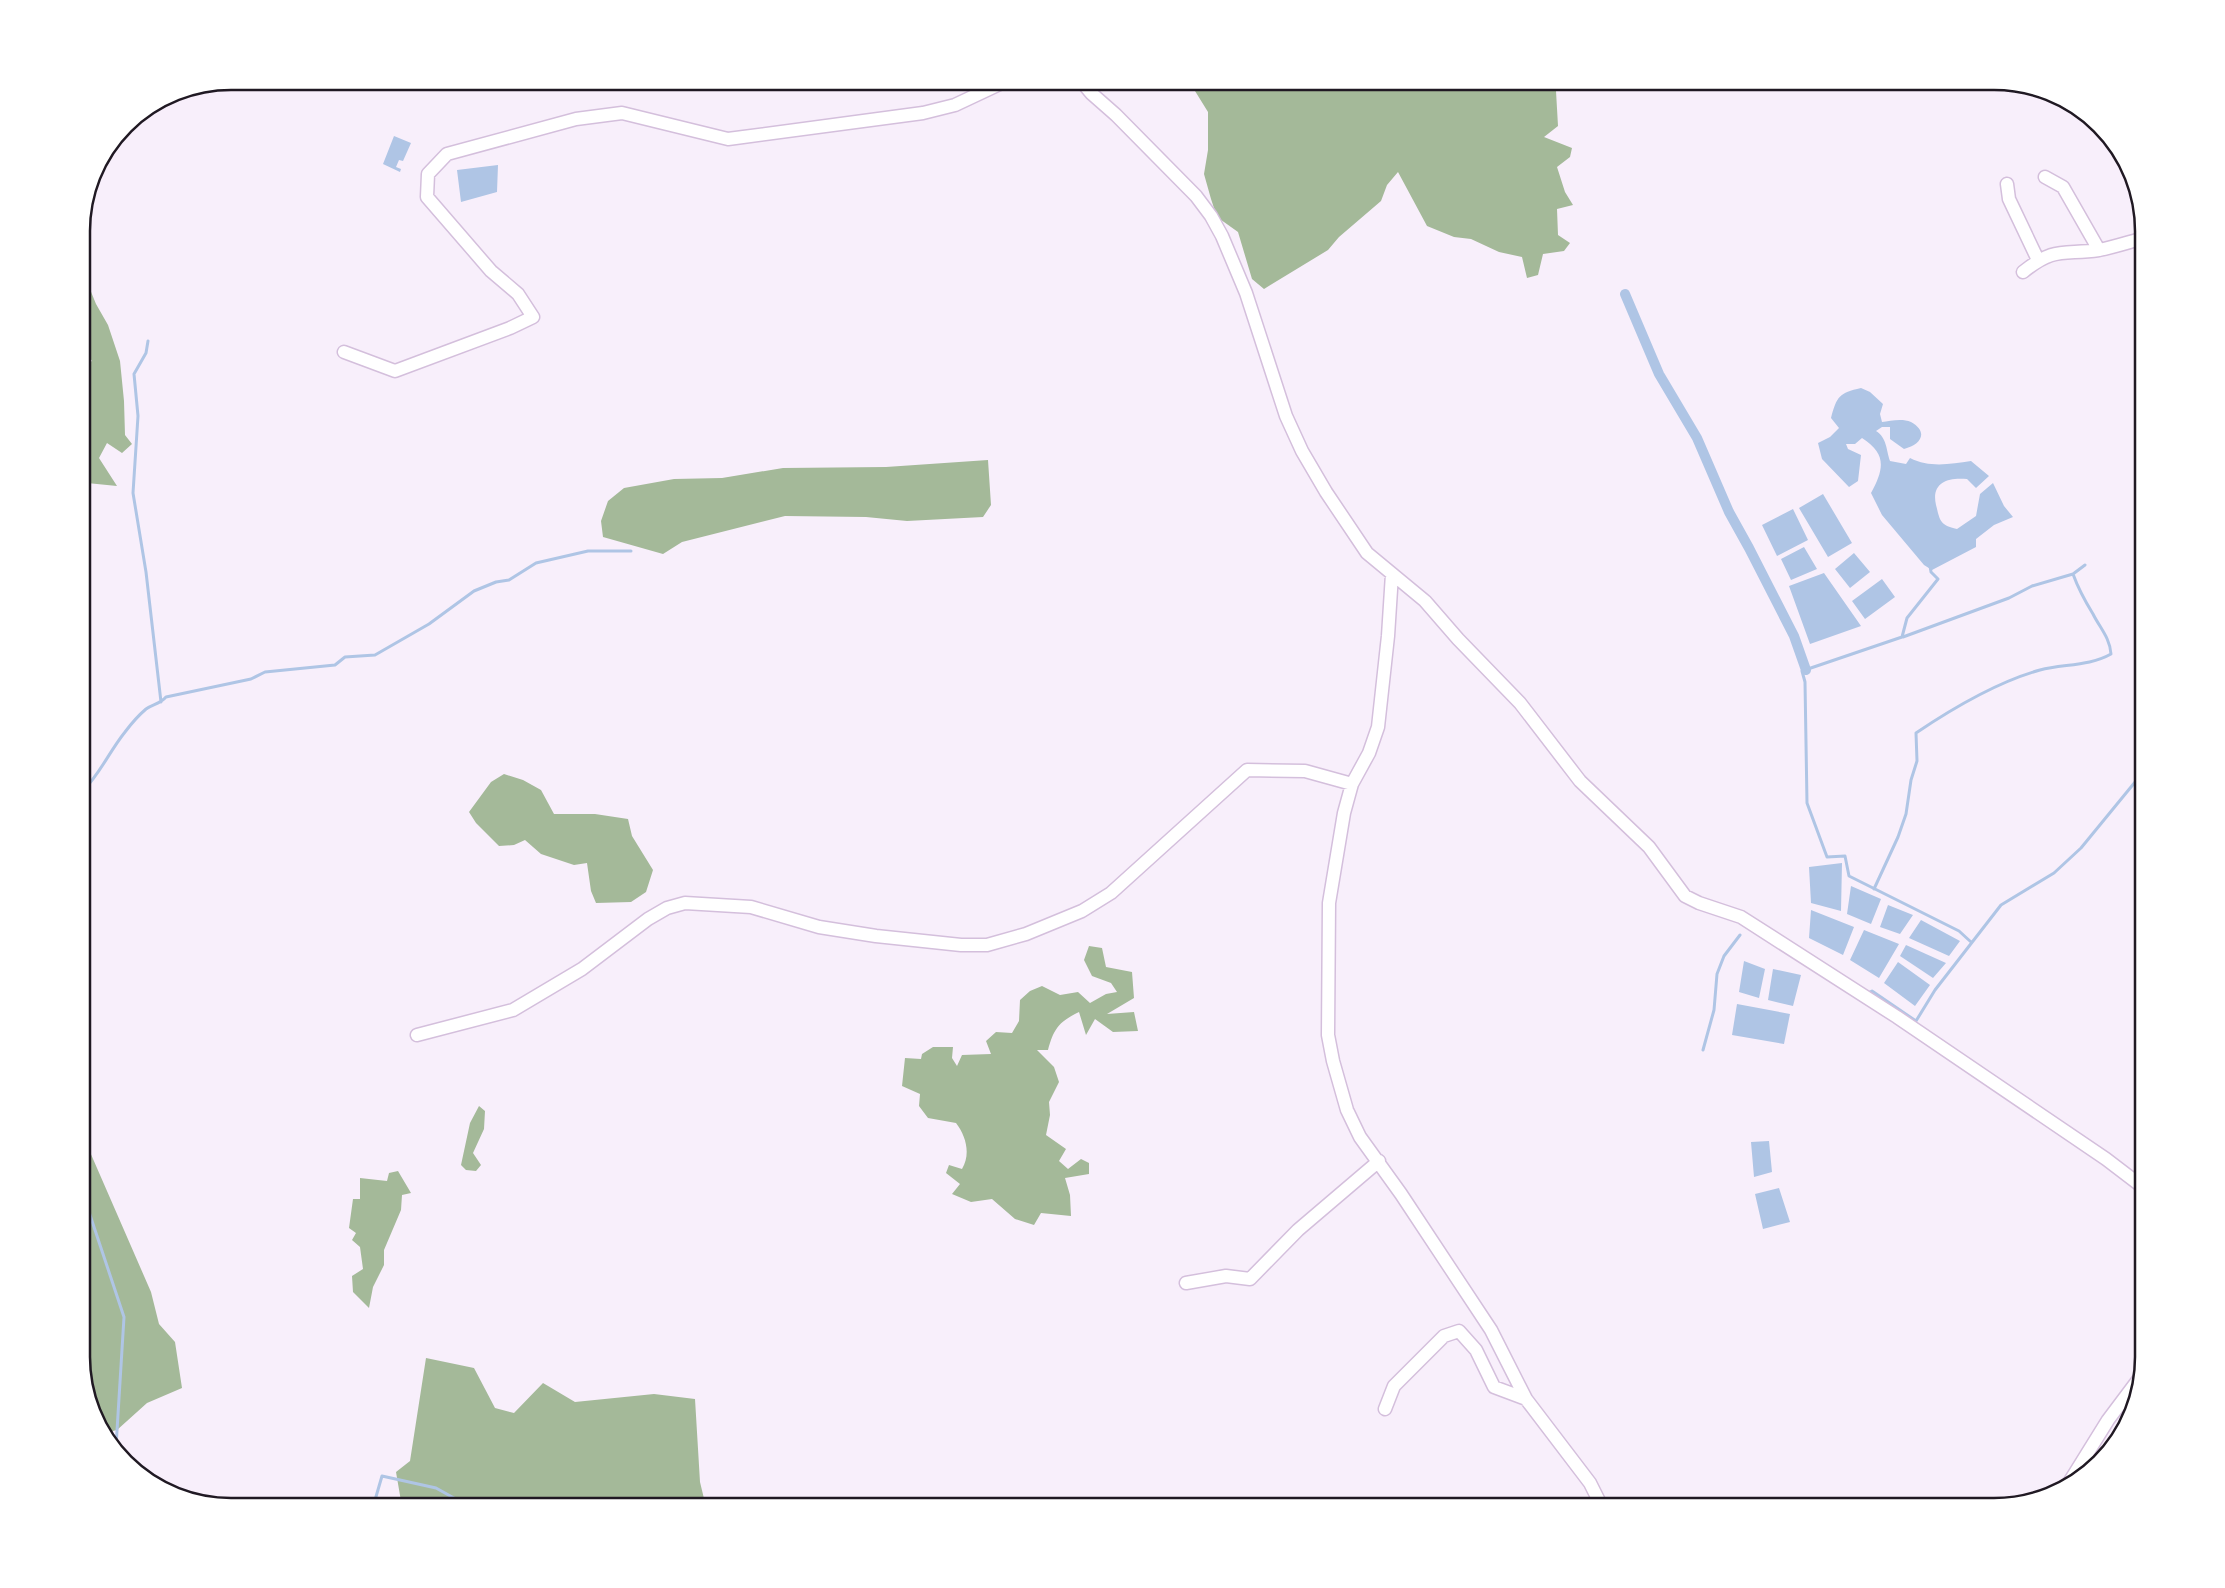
<svg xmlns="http://www.w3.org/2000/svg" width="2225" height="1588" font-family="Poppins,sans-serif">
  <rect width="100%" height="100%" fill="#f8effb"/>
  <path fill="#a4b999" d="M1194,81H1550L1556,91L1558,126L1544,137L1572,148L1570,157L1557,167L1565,192L1573,205L1557,209L1558,235L1570,243L1564,251L1543,254L1538,275L1527,278L1522,257L1499,252L1471,239L1454,237L1427,226L1398,172L1387,185L1381,201L1339,237L1328,250L1264,289L1252,279L1238,232L1217,217L1211,199L1204,174L1208,150V112L1195,91Z
    M82,255L85,277L96,304L108,325L120,361L124,401L125,435L132,444L122,453L107,443L99,458L117,486L87,483L82,478V366L92,361L82,347Z
    M988,460L991,505L983,517L907,521L866,517L785,516L682,542L663,554L603,537L601,521L608,501L624,488L674,479L722,478L783,468L886,467Z
    M504,774L523,780L541,790L554,814H595L628,819L632,836L653,870L646,892L631,902L596,903L591,891L587,863L574,865L541,854L525,840L514,845L499,846L476,823L469,812L491,782Z
    M1089,946L1102,948L1106,967L1132,972L1134,998L1107,1014L1134,1012L1138,1031L1113,1032L1095,1019L1086,1035L1079,1012C1059,1022 1054,1028 1048,1050H1037L1054,1067L1059,1082L1049,1102L1050,1115L1046,1135L1066,1149L1059,1161L1068,1169L1081,1159L1089,1163V1174L1065,1178L1070,1195L1071,1216L1041,1213L1034,1225L1015,1219L992,1199L971,1202L952,1194L960,1184L946,1173L949,1165L962,1169C971,1154 966,1136 956,1123L928,1118L919,1106L920,1094L902,1086L905,1058L921,1059L922,1054L933,1047H953L952,1058L957,1066L962,1055L991,1054L986,1041L996,1032L1012,1033L1019,1021L1020,1000L1030,991L1042,986L1060,995L1078,992L1090,1003L1106,994L1117,992L1111,983L1092,976L1084,960Z
    M479,1106L485,1111L484,1129L473,1153L481,1165L476,1171L466,1170L461,1165L470,1123Z
    M82,1108L89,1119L90,1152L151,1292L159,1324L175,1342L182,1388L147,1403L117,1430L105,1433L97,1424L82,1367Z
    M398,1171L411,1193L402,1195L401,1210L384,1250V1265L373,1287L369,1308L353,1292L352,1276L363,1269L360,1247L352,1240L356,1233L349,1228L353,1199H360V1178L387,1181L389,1173Z
    M426,1358L474,1368L495,1408L514,1413L543,1383L575,1402L654,1394L695,1399L700,1482L706,1507H402L396,1472L410,1461Z"/>
  <path fill="#afc5e5" d="M394,136L411,143L403,161L399,160L396,167L401,169L400,172L383,164Z
    M498,165L497,192L461,202L457,170Z
    M1861,388L1870,392L1883,404L1880,414L1882,422C1890,421 1902,418 1911,422C1929,432 1921,445 1904,449L1890,439V427H1882L1876,431C1887,438 1886,449 1890,461L1906,464L1910,458C1930,468 1950,464 1971,461L1989,476L1976,488L1967,479C1947,477 1931,483 1936,505C1940,520 1939,525 1957,529L1976,516L1980,494L1993,483L2004,506L2013,517L1994,525L1976,539V547L1932,570L1924,565L1882,515L1871,493C1884,469 1887,454 1862,438L1855,444H1846L1848,449L1861,455L1858,481L1849,487L1822,459L1818,443L1830,437L1839,428L1831,418C1837,396 1839,393 1861,388Z
    M1823,494L1852,543L1828,557L1799,508Z
    M1793,509L1808,540L1777,556L1762,525Z
    M1804,547L1817,569L1791,580L1781,559Z
    M1854,553L1870,572L1850,588L1835,569Z
    M1824,573L1861,626L1810,644L1789,586Z
    M1882,579L1895,597L1865,619L1852,601Z
    M1842,863L1841,911L1811,903L1809,867Z
    M1851,886L1881,899L1871,924L1847,914Z
    M1888,905L1913,915L1900,934L1880,927Z
    M1811,910L1854,927L1843,955L1809,938Z
    M1921,920L1960,941L1949,956L1909,938Z
    M1864,930L1899,944L1879,978L1850,960Z
    M1906,945L1946,963L1933,978L1900,956Z
    M1744,961L1765,969L1759,998L1739,992Z
    M1898,962L1930,985L1915,1006L1884,983Z
    M1773,969L1801,975L1793,1006L1768,1000Z
    M1737,1004L1790,1014L1784,1044L1732,1035Z
    M1769,1141L1772,1172L1754,1177L1751,1142Z
    M1779,1188L1790,1222L1763,1229L1755,1194Z"/>
  <g fill="none" stroke-linecap="round" stroke-linejoin="round">
    <path stroke="#afc5e5" stroke-width="3" d="M148,341L146,353L134,374L138,416L133,493L146,572L161,702
      M1930,566L1931,572L1938,579L1907,618L1902,637L1802,671L1805,682L1807,803L1827,857L1845,856L1849,876L1959,931L1971,942
      M1903,637L2009,598L2032,586L2073,574L2085,565
      M82,792C100,774 109,752 125,732C131,724 139,715 146,709C153,704 160,704 166,697L251,679L265,672L335,665L345,657L375,655L429,624L474,591L496,582L509,580L536,563L588,551H631
      M1874,889L1898,837L1906,814L1911,780L1917,761L1916,733C1953,708 1997,682 2040,670C2064,664 2090,666 2111,654C2110,638 2100,628 2093,614C2085,601 2078,588 2073,574
      M1868,993L1872,991L1916,1021L1935,990L2001,905L2054,873L2081,848L2140,776
      M1703,1050L1714,1010L1717,974L1724,956L1740,935
      M82,1191L124,1317L116,1447
      M373,1507L382,1476L436,1488L470,1507"/>
    <path stroke="#afc5e5" stroke-width="10" d="M1625,294L1659,374L1697,438L1729,512L1749,548L1794,636L1806,670"/>
    <defs>
      <path id="minor" d="M1081,81L1091,93L1116,115L1196,196L1211,216L1222,236L1246,293L1286,416L1302,451L1326,492L1367,553L1425,601L1458,639L1520,703L1580,781L1649,847L1685,896L1699,903L1741,917L1897,1017L2106,1159L2144,1188
        M2045,177L2063,187L2099,250
        M2007,184L2009,199L2038,260
        M2023,272C2055,246 2063,255 2099,250C2114,247 2129,242 2144,238
        M344,352L395,371L510,328L533,317L518,294L491,271L427,197L428,174L447,154L576,119L622,113L728,139L923,113L955,105L1006,81
        M1392,574L1388,636L1378,727L1369,753L1352,784L1344,813L1329,903L1328,1035L1333,1061L1347,1110L1360,1137L1401,1194L1491,1330L1526,1399L1590,1483L1602,1507
        M417,1035L513,1010L582,969L648,919L667,908L685,903L751,907L819,927L876,936L961,945H987L1026,934L1082,911L1111,893L1247,770L1305,771L1352,784
        M1186,1283L1226,1276L1250,1279L1298,1230L1379,1161
        M1385,1409L1394,1386L1444,1336L1459,1331L1476,1350L1494,1387L1526,1399
        M2067,1486L2108,1420L2141,1376"/>
    </defs>
    <use href="#minor" stroke="#d4bfdc" stroke-width="15"/>
    <use href="#minor" stroke="#fff" stroke-width="12"/>
  </g>
  <path d="M0 0H2225V1588H0ZM231 90H1994A141 141 0 0 1 2135 231V1357A141 141 0 0 1 1994 1498H231A141 141 0 0 1 90 1357V231A141 141 0 0 1 231 90Z" fill="#fff" fill-rule="evenodd"/>
  <path fill="none" stroke="#201923" stroke-width="2.5" d="M231 90H1994A141 141 0 0 1 2135 231V1357A141 141 0 0 1 1994 1498H231A141 141 0 0 1 90 1357V231A141 141 0 0 1 231 90Z"/>
</svg>
